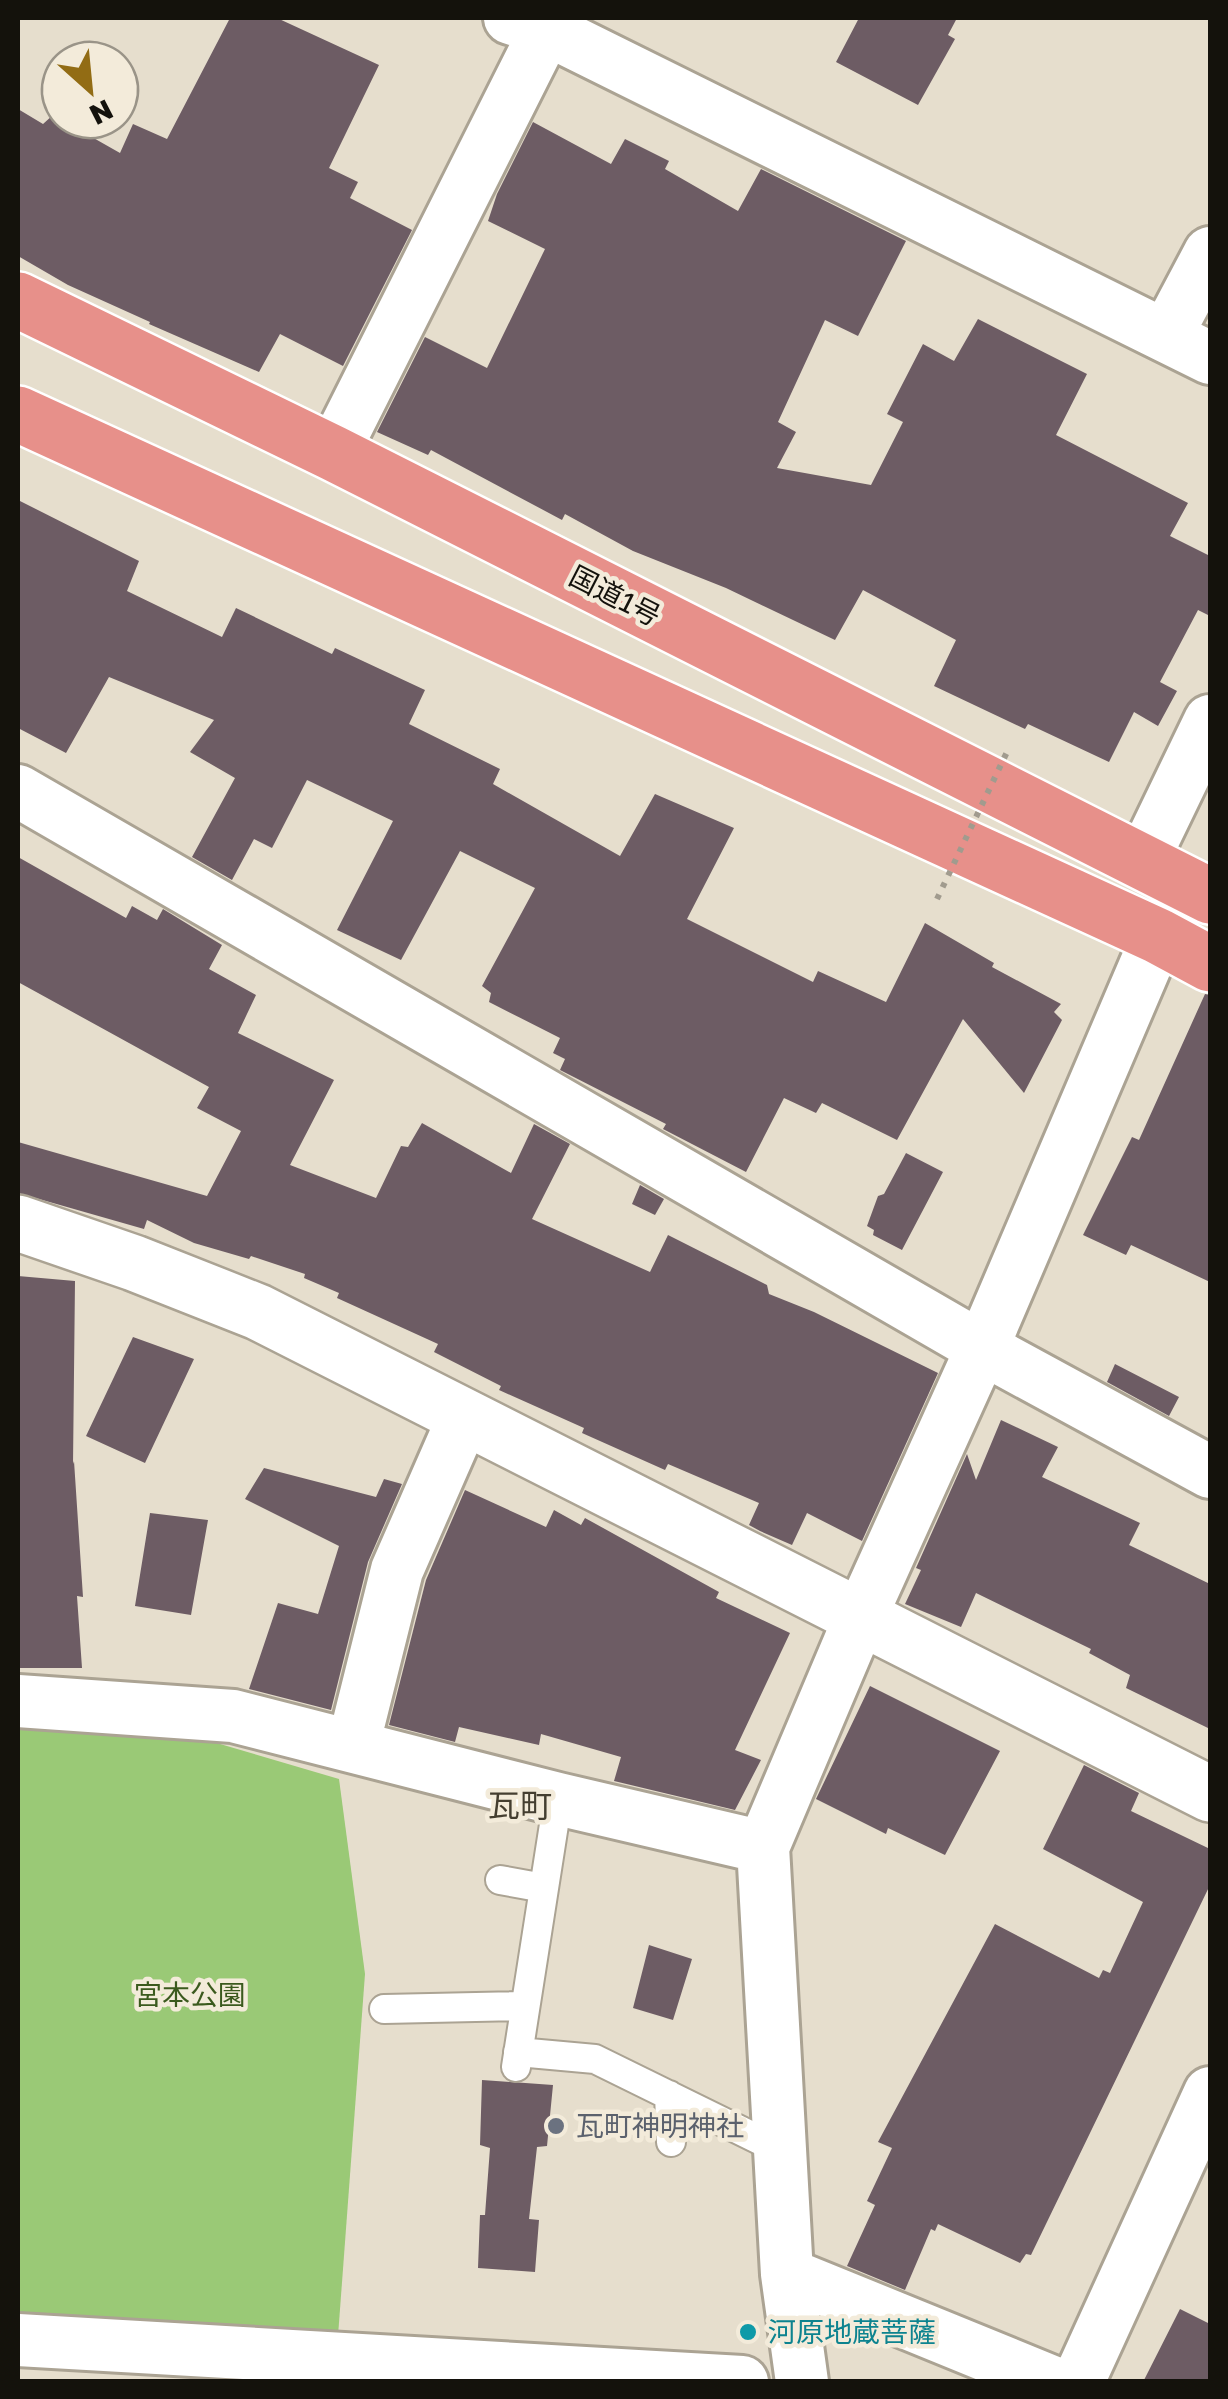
<svg xmlns="http://www.w3.org/2000/svg" width="1228" height="2399" font-family="'Golos Text','Noto Sans JP',sans-serif">
  <rect width="100%" height="100%" fill="#e6decd"/>
  <path fill="#9ac976" d="M18,1727L203,1739L339,1779L365,1974L338,2336L18,2324Z"/>
  <path fill="#6d5c64" d="M230,18H277L379,65L329,168L358,182L350,198L412,230L343,366L280,334L259,372L149,324L150,322L68,285L18,256V109L43,124L53,115L120,153L133,124L167,139Z
    M859,18H957L948,35L955,39L918,105L836,62Z
    M533,122L611,164L625,139L669,161L665,169L738,211L761,169L906,241L858,336L825,320L778,422L796,432L777,468L871,485L903,422L887,414L923,344L954,361L978,319L1087,374L1056,435L1188,503L1170,536L1210,556V616L1198,610L1160,682L1177,691L1158,726L1134,712L1109,762L1028,724L1025,729L934,686L956,640L863,590L835,640L726,588L633,551L565,514L562,520L431,450L428,455L377,432L425,337L487,368L545,249L488,221L497,194Z
    M18,500L139,561L127,591L222,637L236,608L332,654L335,648L425,690L409,724L500,769L493,784L620,856L655,794L734,828L687,919L813,982L818,971L886,1002L925,923L994,963L992,967L1061,1004L1054,1012L1062,1020L1024,1093L963,1019L897,1140L822,1103L816,1113L784,1098L746,1172L663,1129L666,1124L560,1070L565,1059L553,1053L560,1038L489,1002L491,993L482,986L535,888L460,851L401,960L337,930L393,821L307,780L272,848L254,839L232,880L192,857L235,778L190,752L214,720L109,677L66,753L18,728Z
    M18,857L126,918L132,906L157,920L163,909L222,945L209,969L256,995L238,1033L334,1080L290,1165L376,1198L401,1146L408,1147L422,1123L511,1173L534,1124L570,1144L532,1219L650,1272L668,1235L767,1285L769,1294L814,1312L938,1373L862,1541L807,1513L792,1545L760,1531L749,1525L759,1503L668,1464L665,1470L582,1433L584,1428L499,1390L501,1386L434,1352L438,1344L337,1298L339,1293L304,1278L305,1274L251,1256L249,1259L194,1243L147,1220L144,1229L18,1193V1142L207,1196L241,1131L197,1108L209,1087L18,982Z
    M1205,994L1210,995V1282L1131,1245L1126,1255L1083,1235L1132,1137L1139,1140Z
    M906,1153L943,1172L902,1250L873,1235L874,1230L867,1226L878,1196L884,1194Z
    M640,1185L664,1199L655,1215L632,1204Z
    M18,1276L75,1281L73,1464L74,1461L83,1597L77,1596L82,1668H18Z
    M133,1337L194,1359L145,1463L86,1436Z
    M1115,1364L1179,1397L1169,1416L1107,1382Z
    M1001,1420L1058,1447L1042,1477L1140,1523L1129,1545L1210,1584V1729L1126,1688L1130,1675L1089,1653L1091,1649L976,1593L961,1627L905,1604L921,1570L916,1568L967,1454L976,1480Z
    M264,1468L376,1497L384,1479L402,1484L368,1562L331,1710L249,1689L278,1603L318,1614L339,1546L245,1499Z
    M465,1490L546,1527L554,1510L581,1525L585,1518L719,1592L716,1598L790,1633L735,1750L761,1760L735,1810L614,1781L621,1757L541,1734L539,1745L459,1727L455,1742L389,1725L426,1580Z
    M150,1513L208,1520L191,1615L135,1606Z
    M870,1686L1000,1751L945,1855L888,1828L886,1834L816,1799Z
    M1084,1765L1139,1793L1131,1811L1210,1849V1885L1031,2255L1026,2254L1020,2263L938,2224L935,2231L931,2229L905,2290L847,2266L875,2205L867,2201L892,2148L878,2142L995,1924L1099,1978L1103,1970L1110,1973L1143,1902L1043,1849Z
    M649,1945L692,1959L673,2020L633,2008Z
    M482,2080L553,2085L547,2146L537,2147L529,2219L539,2220L535,2272L478,2268L480,2215H485L490,2148L480,2145Z
    M1180,2309L1210,2324V2382H1143Z"/>
  <g fill="none" stroke-linecap="round" stroke-linejoin="round">
    <defs>
      <path id="lane" d="M500,1880L544,1888
        M384,2009L525,2006
        M518,2052L595,2059L780,2150
        M516,2067L558,1799
        M669,2095L671,2142"/>
      <path id="street" d="M510,18L546,29L1210,358
        M1166,336L1210,253
        M333,453L552,18
        M18,791L982,1348L1210,1472
        M1142,862L1210,721
        M18,1701L233,1716L558,1799L763,1847
        M353,1746L397,1570L464,1417
        M787,2274L1052,2382
        M18,2340L742,2382
        M802,2382L787,2274L763,1847L860,1618L982,1348L1158,936
        M1078,2382L1210,2093"/>
      <path id="secondary" d="M18,1223L134,1263L258,1312L1210,1794"/>
      <path id="highway" d="M18,300L333,453L1210,896
        M18,414L1158,936L1210,964"/>
    </defs>
    <use href="#lane" stroke="#aba393" stroke-width="32"/>
    <use href="#street" stroke="#aba393" stroke-width="58"/>
    <use href="#secondary" stroke="#aba393" stroke-width="60"/>
    <use href="#highway" stroke="#fff" stroke-width="60"/>
    <use href="#lane" stroke="#fff" stroke-width="28"/>
    <use href="#street" stroke="#fff" stroke-width="52"/>
    <use href="#secondary" stroke="#fff" stroke-width="55"/>
    <use href="#highway" stroke="#e7908a" stroke-width="55"/>
    <path stroke="#a19b8e" stroke-width="6" stroke-dasharray="5 8" stroke-linecap="butt" d="M937,899L1007,752"/>
  </g>
  <circle fill="#6b7280" stroke="#f3ebda" stroke-width="4" cx="556" cy="2126" r="10"/>
  <circle fill="#0f9aa8" stroke="#f3ebda" stroke-width="4" cx="748" cy="2332" r="10"/>
  <g text-anchor="middle" stroke-width="9" stroke-linejoin="round" paint-order="stroke">
    <g font-size="28" fill="#14120c" stroke="#f3ebda">
      <text transform="translate(615 596) rotate(27)" y="10">国道1号</text>
    </g>
    <g font-size="28" fill="#3b5a1e" stroke="#f3ebda">
      <text x="190" y="2005">宮本公園</text>
    </g>
    <g font-size="28" fill="#5b616d" stroke="#f3ebda" text-anchor="start">
      <text x="576" y="2136">瓦町神明神社</text>
    </g>
    <g font-size="28" fill="#0d838f" stroke="#f3ebda" text-anchor="start">
      <text x="768" y="2342">河原地蔵菩薩</text>
    </g>
    <g font-size="32" fill="#443e30" stroke="#f3ebda">
      <text x="520" y="1817">瓦町</text>
    </g>
  </g>
  <rect width="1228" height="2399" fill="none" stroke="#14120c" stroke-width="40"/>
  <g transform="translate(90 90) rotate(153)"><circle r="48" fill="#f3ebda" stroke="#9a9488" stroke-width="2.5"/>
  <path d="M0-8L18 38L0 25L-18 38Z" fill="#926c14"/>
  <text y="-15" font-size="28" font-weight="bold" text-anchor="middle" fill="#14120c">N</text>
  </g>
</svg>
